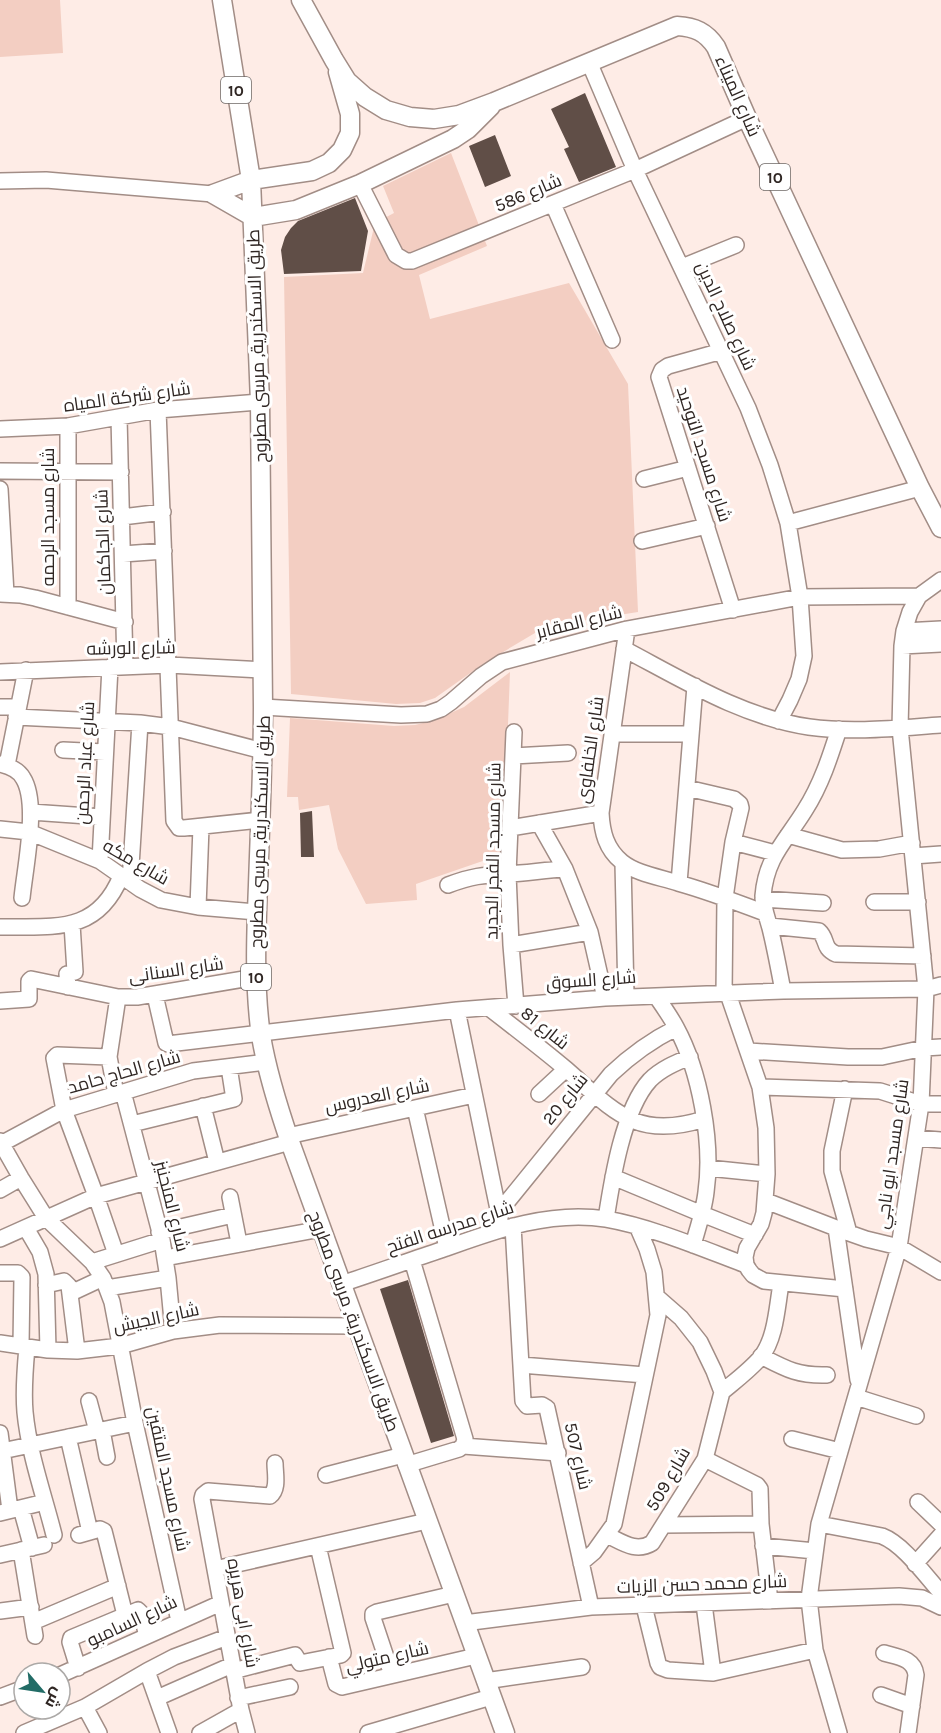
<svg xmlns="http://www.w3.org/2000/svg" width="941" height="1733" font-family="Karla,Cairo,sans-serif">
  <rect width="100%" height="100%" fill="#feece6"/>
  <path fill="#f3cec2" d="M0,0H60L63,53L0,57Z
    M451,153L487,246L419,275L430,319L569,283L628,384L638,612L555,625L540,630L483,664L435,698L420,703L396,704L291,694L284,277L363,273L375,223L394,213L383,186Z
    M510,672L503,854L416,884L417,900L366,904L338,849L329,805L299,810L298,797H287L290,718L394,726L415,725L435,720L464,707Z"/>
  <path fill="#604e47" d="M585,93L616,167L579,182L564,149L569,147L551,109Z
    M495,135L511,176L485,187L469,146Z
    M355,198L368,231L361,271L284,274L281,250L285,237L291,228L298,221Z
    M312,811L314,857H301L300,813Z
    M408,1280L454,1436L431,1443L380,1289Z"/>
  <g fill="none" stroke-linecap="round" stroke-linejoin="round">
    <defs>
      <path id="minor" d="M589,62L635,170L748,408L770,465L788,523L800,597L804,656L799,679L790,700L779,721
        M0,181L46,180L213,194
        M360,184L396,255L406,261H412L635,170L747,118
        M553,204L612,340
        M682,267L736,245
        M722,351L668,366L662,370L659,377L733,610
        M158,410L174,821L179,828H184L260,820
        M119,417L125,667
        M68,426V607
        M0,429L68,426L158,410L260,402
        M0,471L121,472
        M644,479L688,468
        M0,489L6,594
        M122,517L163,512
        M788,523L920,488
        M642,541L707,526
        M123,554L164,551
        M0,594L20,595L35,598L125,622
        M627,629L601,813C602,832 606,849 622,862C637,874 660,877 678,883C707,891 736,902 765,913
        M904,631L941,629
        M902,646L941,644
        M624,649C683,680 742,717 809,727C853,733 897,728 941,725
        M0,672L169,665L263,670
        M0,707H18
        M263,707L401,715L427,714L441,709L451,702L481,676L502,662L627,629L800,597L919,596
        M16,717L140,723L171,727L263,751
        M514,732L508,874L511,945L516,1006
        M612,734H691
        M63,750L105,752
        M513,756L568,753
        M0,764C9,766 18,769 23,778C39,803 25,867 22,898
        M7,765L26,670
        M687,788L734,799L740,804L741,808L733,842L725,898L724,994
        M31,812L102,817
        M539,823L565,869L590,932L605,998
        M510,828L601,813
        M0,829L29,832L100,861L140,889L161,900L198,907L257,912
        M788,835L842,850L879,849L912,843
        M733,842L775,853
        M913,856L941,854
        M100,861L110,667
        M623,863L626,996
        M130,882L140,723
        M679,883L695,686
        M448,885C472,876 482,875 508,874C527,873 546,870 565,869
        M763,899L823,903
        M874,902H918
        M198,907L201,827
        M770,926L819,931C828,939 822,948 836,954L923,956
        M0,927C53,926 97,935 121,876
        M511,945L590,932
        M68,987L67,974L75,972L72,924
        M783,991C779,970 775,948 770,928C767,917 763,907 763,896C766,857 786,841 805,810C821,785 830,757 839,729
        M728,994L760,1087L766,1128L767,1174L764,1213L761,1224L747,1248L745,1257L746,1265L749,1270L753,1275L764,1281L845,1289
        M155,995L166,1043L168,1044L457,1010L605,998L783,991L926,989L941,985
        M656,996C663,1006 670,1016 676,1027C700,1071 713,1142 706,1192C704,1210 698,1227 693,1245
        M0,1001L29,999V981L31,979L118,997H137L256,977
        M489,1008C515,1028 541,1048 566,1069C613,1110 636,1141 704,1119
        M457,1010L500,1219
        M749,1051L848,1057H882L924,1048L941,1047
        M109,1057L57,1055L54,1058L64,1110L96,1196L116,1254
        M760,1087L880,1091L921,1104H941
        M845,1089L832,1151V1171L849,1233
        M123,1092L162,1240L168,1278L173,1331
        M116,1094L109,1057L118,997
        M539,1094L566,1069
        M203,1106L217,1162
        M415,1108L447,1248
        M132,1124L234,1099L229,1067
        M288,1136L474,1095
        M916,1138L941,1140
        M0,1141L21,1178L46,1218L92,1262L103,1278L112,1302L135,1423L179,1621
        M1,1144L64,1110L193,1071L266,1062
        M708,1168L767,1174
        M613,1177L702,1214L755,1235
        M0,1190L21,1178
        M230,1197L239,1243
        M766,1201L849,1233L866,1239L899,1247L941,1272
        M499,1212L611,1074C631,1055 652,1040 676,1028
        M606,1219C612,1180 623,1109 650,1080C661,1069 675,1063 690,1057
        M513,1226L523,1401L527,1406L542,1405L547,1408L591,1607
        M26,1228L40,1252L46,1274L48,1350
        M836,1228L858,1380
        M159,1232L233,1215
        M0,1239L96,1196L290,1142
        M165,1258L321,1229
        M92,1262L162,1240
        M0,1273H18L22,1277L21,1346
        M341,1284C375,1273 408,1261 441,1250C494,1231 549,1210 606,1219C652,1227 703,1249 746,1265
        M46,1285L64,1281L69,1286L77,1351
        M107,1288L168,1278
        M71,1293L103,1278
        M0,1343L48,1350L77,1351L120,1346L173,1331L220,1325L356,1326
        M27,1347C25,1369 23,1390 25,1412C29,1454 44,1495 54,1535
        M761,1356C786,1369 798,1376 827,1375
        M521,1365L645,1375
        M722,1392C735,1381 750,1370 761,1357C776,1338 777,1306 781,1284
        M856,1397L916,1416
        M89,1401L97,1431
        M102,1430L107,1457
        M0,1433L10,1510
        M68,1437L90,1532
        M792,1439L840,1451
        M463,1446L558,1453
        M2,1451L135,1423
        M705,1459L757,1485L760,1489L761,1524L770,1601
        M406,1465L459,1449L463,1446L465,1439L412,1260
        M326,1475L403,1455
        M918,1502L941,1524
        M21,1508L32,1548
        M0,1513L45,1502
        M819,1524L882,1536C903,1544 925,1575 941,1593
        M664,1525L761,1524
        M79,1535L100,1529L104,1531L125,1615
        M607,1535C622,1542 636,1553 652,1543L705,1459L722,1392L714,1371L700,1342L681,1318L657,1297
        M763,1546L815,1551
        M21,1550L35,1636
        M0,1555L44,1545
        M581,1563L594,1552L614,1524L658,1315L654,1272L647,1249L637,1226
        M915,1564L941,1535
        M215,1569L427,1521
        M704,1604L713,1673
        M644,1606L658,1663L660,1667L668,1670L713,1673L815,1650
        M0,1611L31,1607
        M33,1622L118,1586
        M464,1623L591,1607L899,1596L922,1598L941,1607
        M884,1653C898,1657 914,1658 916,1675L908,1733
        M329,1657L336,1684L342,1687L476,1656
        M78,1668L70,1642L71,1638L138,1610L141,1613L147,1636
        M147,1671L169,1733
        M233,1671L295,1655L300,1663L341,1655L343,1653L318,1546
        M60,1675L221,1603
        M392,1675L373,1618V1614L377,1612L454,1594
        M485,1681L582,1667
        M881,1695L912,1706
        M0,1697L24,1688
        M157,1698L232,1665
        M238,1698L290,1687
        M85,1707L99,1733
        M24,1733L85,1707L147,1671L174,1657L227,1637
        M200,1733L241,1710
        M247,1733L241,1710L202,1499L203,1495L208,1491L270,1496C279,1489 275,1474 275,1463
        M368,1733L491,1697
        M839,1733L815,1650L809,1599L819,1524L899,1247L921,1104L926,989L900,728L902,646L904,631L910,612L919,596L941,580"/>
      <path id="major" d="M222,0L251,180L260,402L263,707C263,766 260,825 258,885C256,935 254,986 261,1036C267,1072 278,1107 290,1142L505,1733
        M301,0L334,60L347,81L365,97L386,110L410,117L434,119L459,115L494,102L677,26C695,27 706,32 716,47L747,118L920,488L941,528
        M213,194L253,217L296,210L360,184L453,139L468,129L491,106
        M213,194L251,180L312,171L329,163L342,150L350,133V114L338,72"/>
    </defs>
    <use href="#minor" stroke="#a28d86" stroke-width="18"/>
    <use href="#major" stroke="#a28d86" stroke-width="21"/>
    <use href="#minor" stroke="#fff" stroke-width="15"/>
    <use href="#major" stroke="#fff" stroke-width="18"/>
  </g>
  <g text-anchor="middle" stroke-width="6" stroke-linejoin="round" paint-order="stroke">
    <g fill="#fff" stroke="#6e6866" stroke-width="1.5">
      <rect x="221" y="77" width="30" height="26" rx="4.5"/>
      <rect x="760" y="164" width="30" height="26" rx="4.5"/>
      <rect x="241" y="964" width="30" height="26" rx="4.5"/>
    </g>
    <g font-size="16" font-weight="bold" fill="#302724">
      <text x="236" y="96">10</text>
      <text x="775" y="183">10</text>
      <text x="256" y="983">10</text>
    </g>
    <g font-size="18" fill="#302724" stroke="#fff">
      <text transform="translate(738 96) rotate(66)" y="6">شارع الميناء</text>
      <text transform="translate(528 193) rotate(-23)" y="6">شارع 586</text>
      <text transform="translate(726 316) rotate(65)" y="6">شارع صلاح الدين</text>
      <text transform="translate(257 346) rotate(-92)" y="6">طريق الاسكندرية, مرسى مطروح</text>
      <text transform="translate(127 397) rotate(-8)" y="6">شارع شركة المياه</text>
      <text transform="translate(704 454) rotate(72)" y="6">شارع مسجد التوحيد</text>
      <text transform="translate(48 517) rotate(-90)" y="6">شارع مسجد الرحمه</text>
      <text transform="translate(103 542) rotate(-92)" y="6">شارع الجاكمان</text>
      <text transform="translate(579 622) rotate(-14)" y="6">شارع المقابر</text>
      <text transform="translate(131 648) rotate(-1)" y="6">شارع الورشه</text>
      <text transform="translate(590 750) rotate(-82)" y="6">شارع الخلفاوى</text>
      <text transform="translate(85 763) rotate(-87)" y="6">شارع عباد الرحمن</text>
      <text transform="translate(260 832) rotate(-88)" y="6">طريق الاسكندرية, مرسى مطروح</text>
      <text transform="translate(493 851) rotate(-89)" y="6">شارع مسجد الفجر الجديد</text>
      <text transform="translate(136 862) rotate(30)" y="6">شارع مكه</text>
      <text transform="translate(176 970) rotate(-8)" y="6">شارع السنانى</text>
      <text transform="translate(591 980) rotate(-4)" y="6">شارع السوق</text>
      <text transform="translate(545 1028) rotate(39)" y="6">شارع 81</text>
      <text transform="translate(124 1072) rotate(-16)" y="6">شارع الحاج حامد</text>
      <text transform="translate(377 1096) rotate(-12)" y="6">شارع العدروس</text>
      <text transform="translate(565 1099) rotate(-51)" y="6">شارع 20</text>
      <text transform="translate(892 1154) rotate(-82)" y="6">شارع مسجد ابو ناجي</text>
      <text transform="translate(172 1206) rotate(76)" y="6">شارع المنجنيز</text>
      <text transform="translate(450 1227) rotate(-18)" y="6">شارع مدرسه الفتح</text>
      <text transform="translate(156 1318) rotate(-12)" y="6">شارع الجيش</text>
      <text transform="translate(354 1321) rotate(70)" y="6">طريق الاسكندرية, مرسى مطروح</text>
      <text transform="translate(578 1456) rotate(77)" y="6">شارع 507</text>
      <text transform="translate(168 1479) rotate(78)" y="6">شارع مسجد المتقين</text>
      <text transform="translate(668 1479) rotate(-60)" y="6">شارع 509</text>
      <text transform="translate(702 1584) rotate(-2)" y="6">شارع محمد حسن الزيات</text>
      <text transform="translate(243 1613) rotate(80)" y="6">شارع ابى هريره</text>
      <text transform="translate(132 1621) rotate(-25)" y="6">شارع السامبو</text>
      <text transform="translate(387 1657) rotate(-13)" y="6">شارع متولي</text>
    </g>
  </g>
  <g transform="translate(42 1691) rotate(119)"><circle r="28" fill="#ffffff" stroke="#aca9a7" stroke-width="1.5"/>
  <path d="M0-4.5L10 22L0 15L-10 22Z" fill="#226c66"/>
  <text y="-9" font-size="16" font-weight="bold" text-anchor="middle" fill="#302724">ش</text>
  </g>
</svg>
